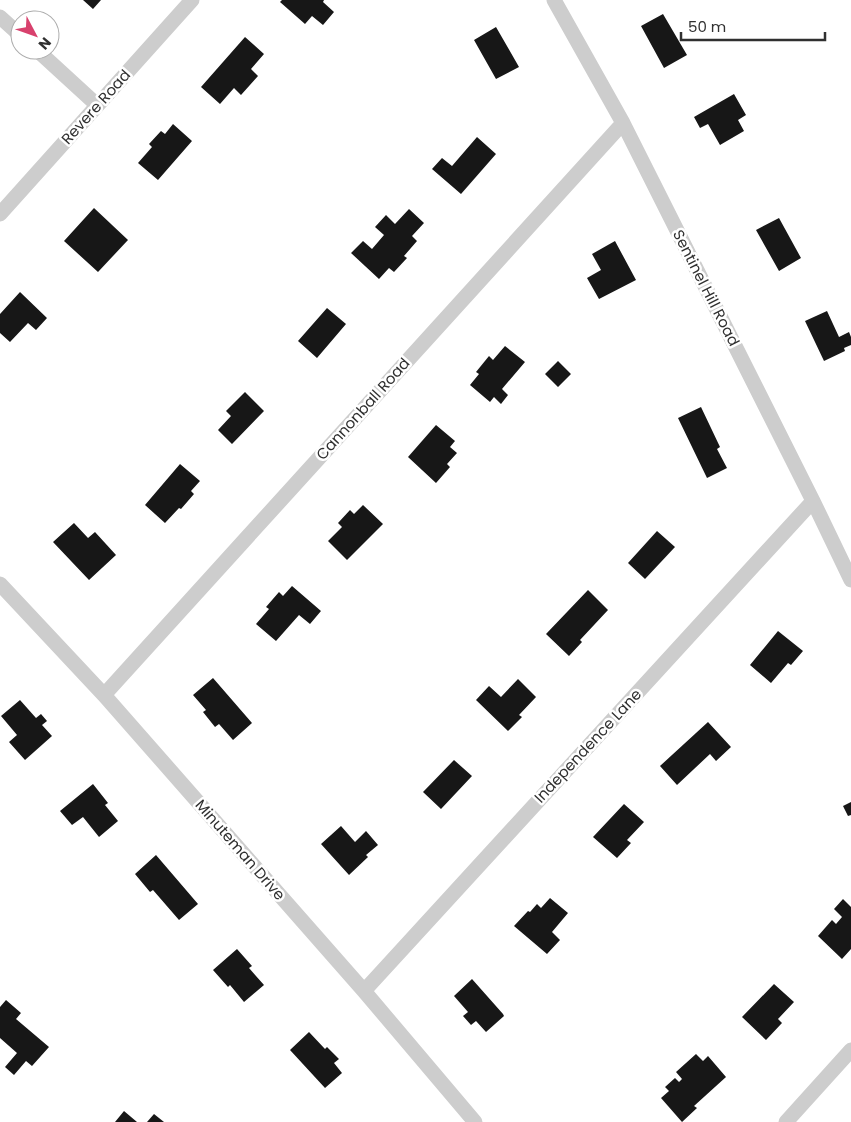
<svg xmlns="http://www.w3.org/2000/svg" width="851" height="1122" font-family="Poppins,sans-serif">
  <rect width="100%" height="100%" fill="#fff"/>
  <path fill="#171717" d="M83,0H101L93,9Z
    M282,0H324L323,2L334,12L323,25L312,16L305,24L280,2Z
    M663,14L687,55L664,68L641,26Z
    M496,27L519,67L496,79L474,40Z
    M245,37L264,54L251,69L258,76L241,95L234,88L220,104L201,87Z
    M734,94L746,115L738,120L744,131L720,145L708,124L700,128L694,117Z
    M173,124L192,141L158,180L138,163L152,147L149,144L161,131L165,134Z
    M477,137L496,154L461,194L432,169L442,158L452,166Z
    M94,208L128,240L98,272L64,241Z
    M409,209L424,223L412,236L417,241L404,256L407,258L394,272L389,268L379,279L351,253L363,241L372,249L384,235L375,227L386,215L395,224Z
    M779,218L801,258L779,271L756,230Z
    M615,241L636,280L599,299L587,278L601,270L592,254Z
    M20,292L47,318L36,330L28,323L10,342L0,333V314Z
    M327,308L346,324L317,358L298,341Z
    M827,311L839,337L849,332L851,337V345L844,348L845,351L824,361L805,321Z
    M505,346L525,362L502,389L508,395L501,404L494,397L490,402L470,385L479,374L476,372L489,356L493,360Z
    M558,361L571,374L558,387L545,374Z
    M245,392L264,411L232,444L218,430L231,416L226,411Z
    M701,407L720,447L717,449L727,468L707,478L678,418Z
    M436,425L455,441L450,447L457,453L447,464L450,467L436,483L408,457Z
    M180,464L200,481L191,491L194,494L181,509L179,508L165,523L145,505Z
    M363,505L383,524L347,560L328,541L342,527L338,523L350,510L354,514Z
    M74,523L88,538L95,532L116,555L89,580L53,542Z
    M657,531L675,547L645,579L628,563Z
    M292,586L321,611L310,624L299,615L276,641L256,624L269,609L266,607L279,592L283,596Z
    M588,590L608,610L580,640L582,642L569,656L546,634Z
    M778,631L803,651L791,665L788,663L771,683L750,665Z
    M213,678L252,723L233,740L219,724L215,727L203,712L206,710L193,695Z
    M518,679L536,697L519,715L522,717L508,731L476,700L489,686L501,697Z
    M20,700L36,718L41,714L47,721L42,725L52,736L25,760L9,742L17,735L1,716Z
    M708,722L731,747L716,761L710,754L677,785L660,766Z
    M454,760L472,776L441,809L423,792Z
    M93,784L108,803L105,805L118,821L99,837L83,817L72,825L60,811Z
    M851,802V815L848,816L843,806Z
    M624,804L644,822L627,840L631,843L617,858L593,837Z
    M341,826L355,842L366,831L378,845L366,855L368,857L349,875L321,844Z
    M156,855L198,904L179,920L153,890L150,892L135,874Z
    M550,898L568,913L552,932L560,940L547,954L514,926L528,911L530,912L537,904L541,908Z
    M843,899L851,907V949L842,959L818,936L832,920L836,924L842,917L834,909Z
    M237,949L252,966L249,968L264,985L244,1002L230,985L228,987L213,970Z
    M472,979L503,1014L504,1016L486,1032L476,1021L471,1025L463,1016L468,1012L454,996Z
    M774,984L794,1002L778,1019L782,1023L766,1040L742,1017Z
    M6,1000L21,1013L16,1019L49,1047L32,1066L26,1061L14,1075L5,1067L17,1053L0,1038V1007Z
    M309,1032L325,1049L327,1047L339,1059L334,1063L342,1073L325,1088L290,1050Z
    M696,1054L703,1061L708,1056L726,1077L694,1106L697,1108L682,1122L661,1098L669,1091L665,1087L675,1078L679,1082L682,1079L676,1072Z
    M124,1111L137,1122H115Z
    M154,1114L164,1122H147Z"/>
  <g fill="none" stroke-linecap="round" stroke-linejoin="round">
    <path stroke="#cdcdcd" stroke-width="15" d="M554,0L623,123L813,501L851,580
      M0,17L20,35
      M37,50L97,105
      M0,214L192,0
      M0,584L104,695L364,991L475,1122
      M104,695L623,123
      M364,991L813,501
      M786,1122L851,1050"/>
  </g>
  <g text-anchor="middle" stroke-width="5" stroke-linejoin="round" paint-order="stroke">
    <g font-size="15" fill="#303030" stroke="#fff">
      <text transform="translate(96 107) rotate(-48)" y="5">Revere Road</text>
      <text transform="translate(706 288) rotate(63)" y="5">Sentinel Hill Road</text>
      <text transform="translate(363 409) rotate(-48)" y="5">Cannonball Road</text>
      <text transform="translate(588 746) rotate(-47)" y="5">Independence Lane</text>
      <text transform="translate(240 850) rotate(49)" y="5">Minuteman Drive</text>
    </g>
  </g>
  <g transform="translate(35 35) rotate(131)"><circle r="24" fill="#ffffff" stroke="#acacac"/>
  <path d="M0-4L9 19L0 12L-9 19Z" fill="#d8416d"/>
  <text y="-8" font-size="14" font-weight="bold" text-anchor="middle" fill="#303030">N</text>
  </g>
  <path d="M681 32v8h144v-8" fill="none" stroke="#303030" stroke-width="2.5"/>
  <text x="688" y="32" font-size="15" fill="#303030" stroke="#ffffff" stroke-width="4" paint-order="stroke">50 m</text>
</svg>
